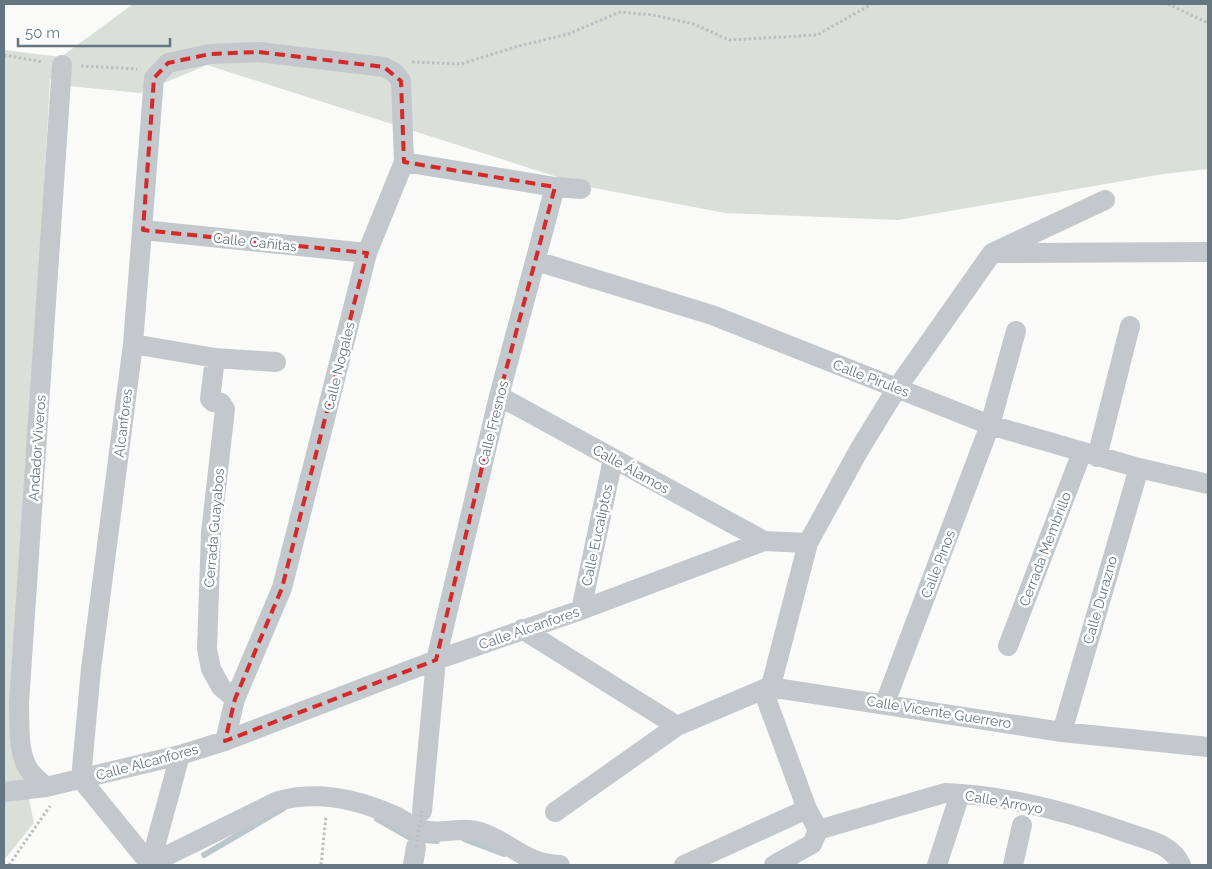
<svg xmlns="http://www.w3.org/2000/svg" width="1212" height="869" font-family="Raleway,sans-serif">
  <rect width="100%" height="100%" fill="#fafaf8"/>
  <path fill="#dadfd7" d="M133,4H1208V169L1163,174L898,220L725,213L589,187L207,65L140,93L58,85L59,80L50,79L36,333L26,785L34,823L4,860V50L61,57Z"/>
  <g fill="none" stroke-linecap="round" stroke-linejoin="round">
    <path stroke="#bbc7cb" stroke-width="6" d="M377,819L412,839L437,841
      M464,839L504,854
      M204,855L284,808"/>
    <path stroke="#bbbfc2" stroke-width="3" stroke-dasharray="2.5 2.5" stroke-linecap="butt" d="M1168,4L1208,23
      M4,55L43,62
      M412,62L461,64L515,47L568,34L620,12L653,15L694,24L729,40L817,35L872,4
      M81,66L137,69
      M9,865L50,806
      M321,865L326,816"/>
    <path stroke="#c3c8cc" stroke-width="20" d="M62,65L19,703C20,724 17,752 29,770C34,777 41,782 46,787L180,755L225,741L436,660L581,610L764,541L808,543L859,450L897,388L992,253L1105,200
      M143,230L367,253
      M999,253L1208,252
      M536,261L712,315L990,425L1139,468L1208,484
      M133,344L215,358L276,362
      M215,358L210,399L213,402L221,403L225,409L211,533L207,649L211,669L221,687L235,699
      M499,396L764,541
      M1097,457L1130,326
      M581,610L613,459
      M522,629L677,726
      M1008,646L1082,452
      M885,703L990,425L1016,331
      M1062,732L1139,468
      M225,741L235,699L282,588L367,253L404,162L555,187L581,189
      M81,779L91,669L133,344L154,78L168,63L210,54L259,52L384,67L395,73L401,81L404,162
      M81,779L150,864L278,801C317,790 357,799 393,815C403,819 413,828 423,830C441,835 462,826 480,832C511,842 524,864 560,865
      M4,792L46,787
      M422,811L436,660L499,396L555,187
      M555,812L677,726L769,687L1062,732L1208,747
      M818,830L945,793C1005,795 1072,813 1128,833C1139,837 1153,840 1163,846C1172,851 1177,856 1181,865
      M150,865L180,755
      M413,865L416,847
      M684,865L807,809
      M774,865L812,844L818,830L807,809L767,701L808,543
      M937,865L960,794
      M1013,865L1022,825"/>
    <path stroke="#bbbfc2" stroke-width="3" stroke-dasharray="2.5 2.5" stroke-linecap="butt" d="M416,847L422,811"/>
  </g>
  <path fill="none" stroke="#d62828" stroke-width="4" stroke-dasharray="10 6" stroke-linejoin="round" d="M259,52L384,67L401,81L404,162L555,187L499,396L436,660L225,741L235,699L282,588L367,253L143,230L154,78L168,63L210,54Z"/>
  <g text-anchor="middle" stroke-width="5" stroke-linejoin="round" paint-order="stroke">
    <g font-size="14" fill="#657683" stroke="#fff">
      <text transform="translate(255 242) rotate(6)" y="5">Calle Cañitas</text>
      <text transform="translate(339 366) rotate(-76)" y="5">Calle Nogales</text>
      <text transform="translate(871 378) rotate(21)" y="5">Calle Pirules</text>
      <text transform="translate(123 423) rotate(-83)" y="5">Alcanfores</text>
      <text transform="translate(493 423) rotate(-76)" y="5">Calle Fresnos</text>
      <text transform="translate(37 448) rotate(-86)" y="5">Andador Viveros</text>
      <text transform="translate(631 469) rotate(29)" y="5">Calle Álamos</text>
      <text transform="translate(214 528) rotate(-85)" y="5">Cerrada Guayabos</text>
      <text transform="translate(597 535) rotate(-78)" y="5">Calle Eucaliptos</text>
      <text transform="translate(1045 549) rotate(-69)" y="5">Cerrada Membrillo</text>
      <text transform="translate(938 564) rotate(-69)" y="5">Calle Pinos</text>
      <text transform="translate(1100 600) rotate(-74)" y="5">Calle Durazno</text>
      <text transform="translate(529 628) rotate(-19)" y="5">Calle Alcanfores</text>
      <text transform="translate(939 712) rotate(9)" y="5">Calle Vicente Guerrero</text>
      <text transform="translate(147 762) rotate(-15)" y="5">Calle Alcanfores</text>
      <text transform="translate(1004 802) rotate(10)" y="5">Calle Arroyo</text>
    </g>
  </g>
  <rect width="1212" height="869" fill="none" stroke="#657683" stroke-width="10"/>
  <path d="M18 38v8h152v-8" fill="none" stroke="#657683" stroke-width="2.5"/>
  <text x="25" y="38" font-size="15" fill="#657683" stroke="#ffffff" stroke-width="4" paint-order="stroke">50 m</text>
</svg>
